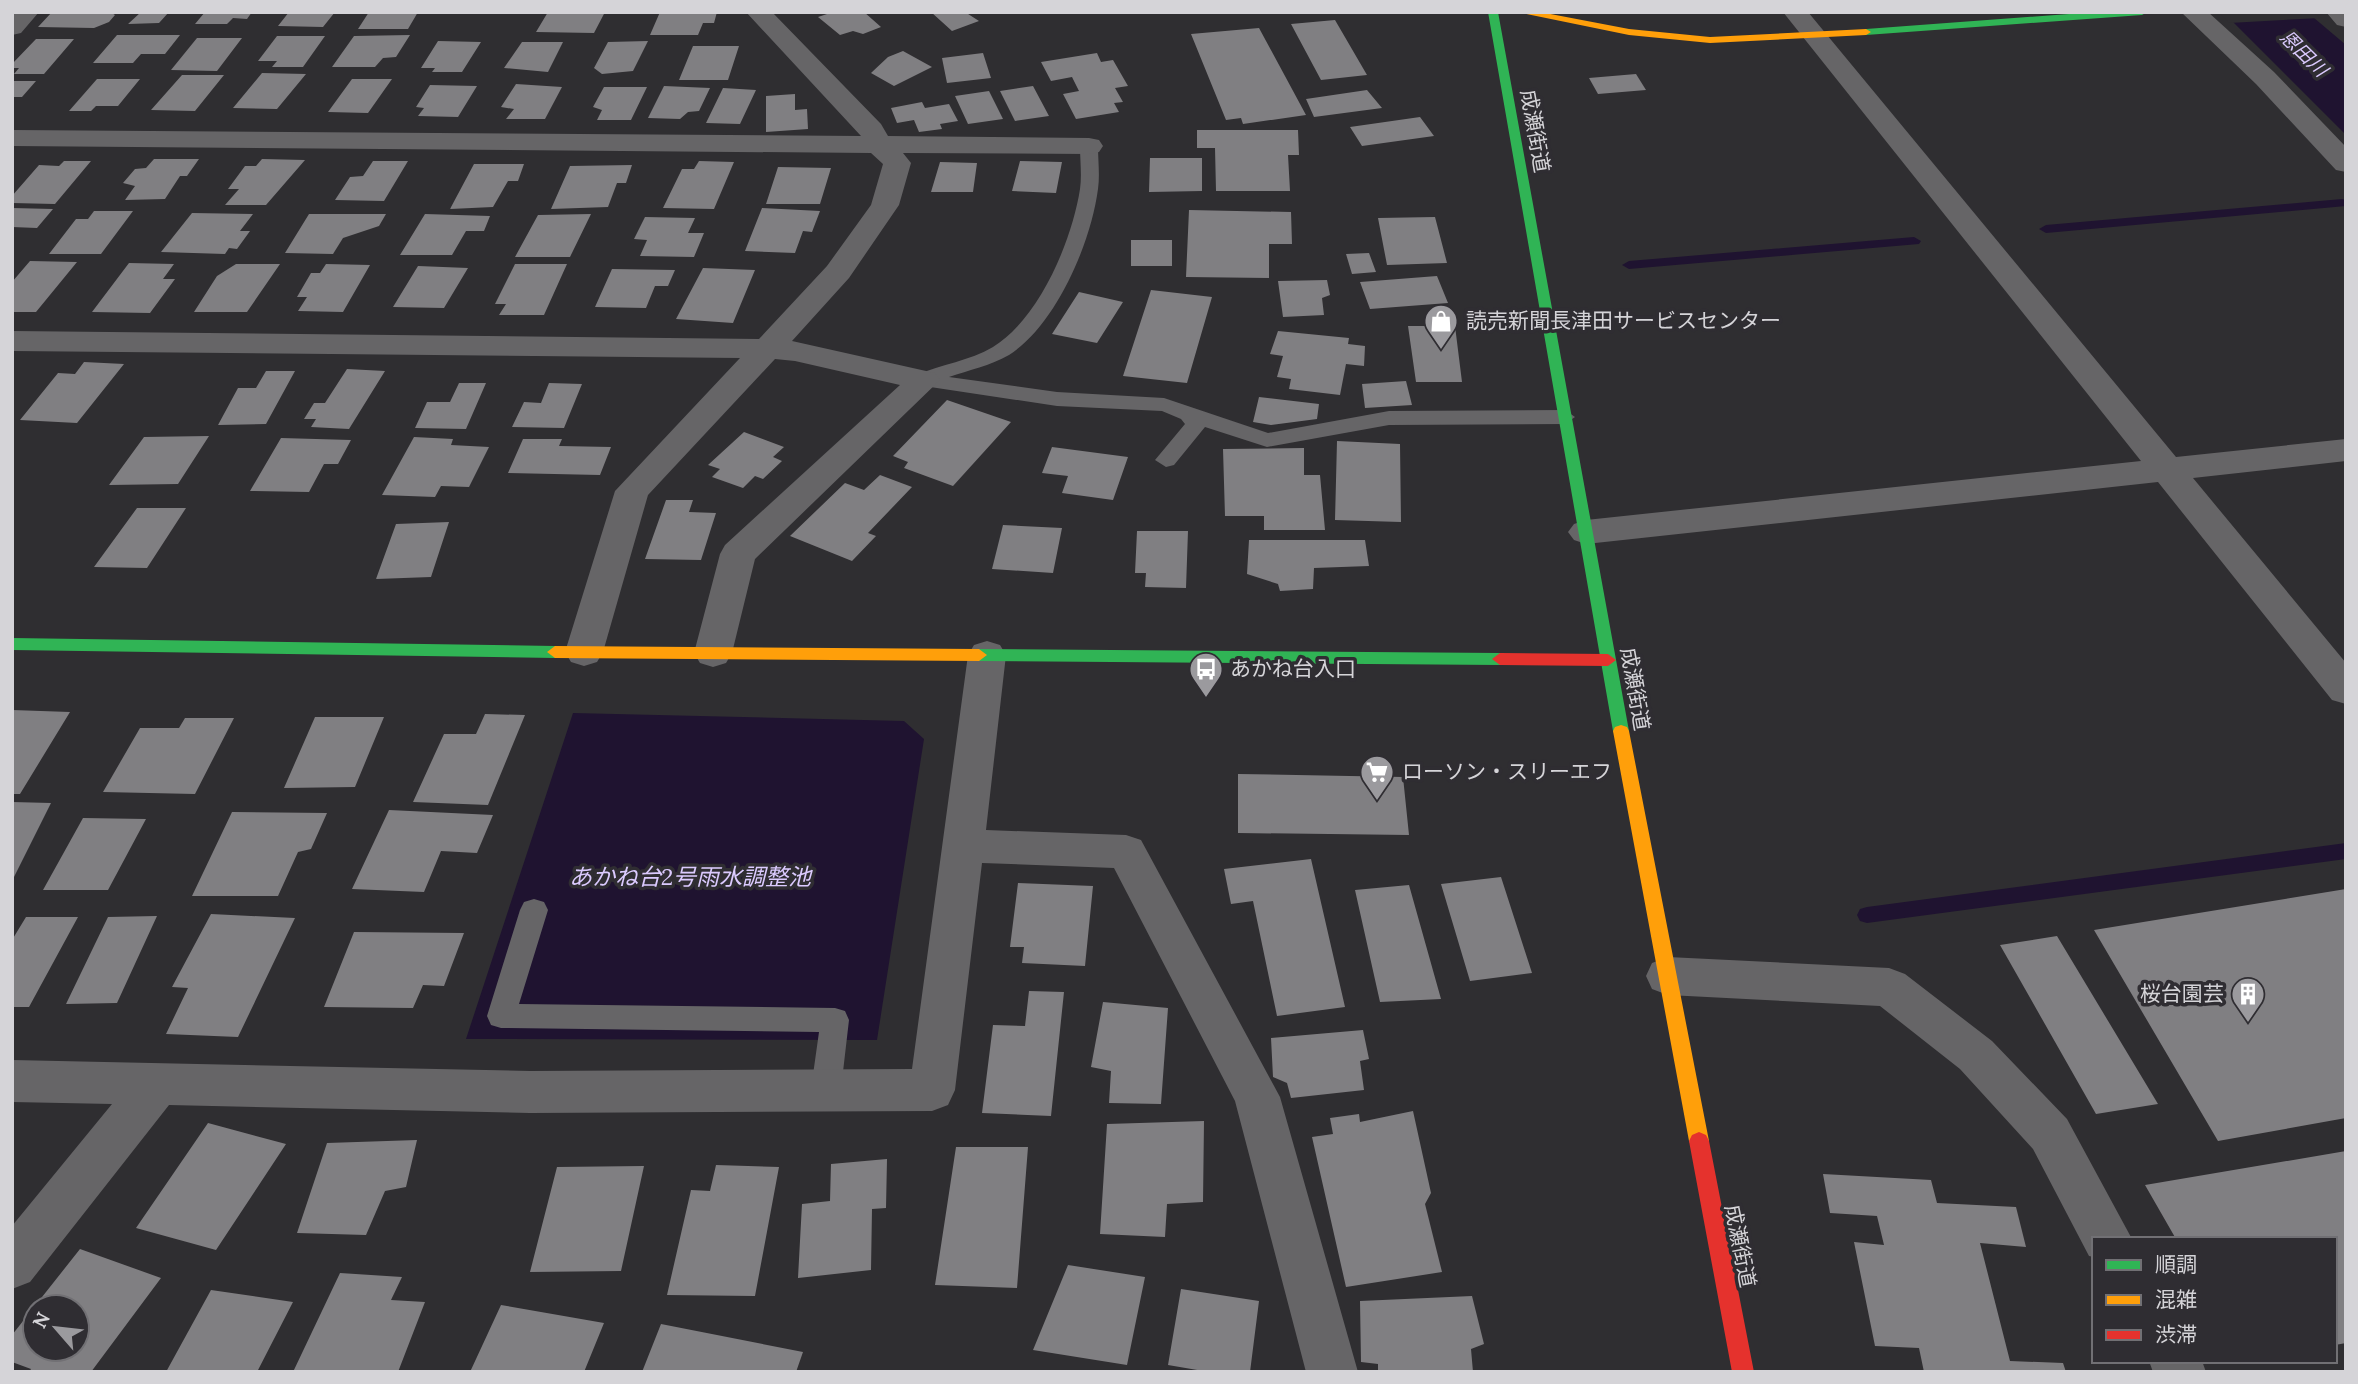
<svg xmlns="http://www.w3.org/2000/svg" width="2358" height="1384" font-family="Lora,'Noto Sans JP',serif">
  <rect width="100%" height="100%" fill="#2f2e31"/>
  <path fill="#1f1330" d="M2223,12H2307L2346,45V135Z
    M573,713L904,721L924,739L877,1040L466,1039Z"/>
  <path fill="#2f2e31" d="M2219,12H2313L2320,18L2229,23Z"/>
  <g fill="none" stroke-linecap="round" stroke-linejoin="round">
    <path fill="#1f1330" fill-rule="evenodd" d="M2342,199L2346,200V206L2046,233L2039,229L2046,225Z
      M1914,237L1921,241L1919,244L1629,269L1622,265L1629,261Z
      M2346,843V859L1867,923L1860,921L1857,915L1860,909L1867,907Z"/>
  </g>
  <path fill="#807f82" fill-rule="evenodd" d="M52,12H110L115,15L109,22L94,28L38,27Z
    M141,12H169L159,23L128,24Z
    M205,12H252L247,19L233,18L227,24H195Z
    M289,12H335L323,27L278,26Z
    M369,12H418L408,29H358Z
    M548,12H605L594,33L536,32Z
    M660,12H717L714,23H703L698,35H650Z
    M833,12H864L881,27L863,34L853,31L840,35L818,17Z
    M931,12H965L979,21L952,31Z
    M1335,20L1367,75L1321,80L1291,24Z
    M1259,28L1306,115L1243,124L1241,118L1226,120L1191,34Z
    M117,35H180L165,54H141L133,63H93Z
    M410,35L396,57L383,58L375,67H332L354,36Z
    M277,36H325L303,67H272L277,61H258Z
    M197,38H242L217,71L171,70Z
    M36,39H74L44,74H14L19,68H12V64Z
    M438,41L481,42L462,72H432L435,68H421Z
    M648,41L633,71L602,74L594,68L608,42Z
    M522,42H563L548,72L504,68Z
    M693,46H739L728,80H679Z
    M903,51L932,67L894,86L871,73L888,57Z
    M983,53L991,78L947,83L942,58Z
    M1097,53L1101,62L1113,60L1128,86L1115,88L1123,102L1114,103L1119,112L1076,119L1063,94L1079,91L1072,77L1051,81L1041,62Z
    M262,73L306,74L277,109L233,108Z
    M1636,74L1646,90L1598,94L1589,78Z
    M182,75H224L195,111L151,110Z
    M97,79H140L118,106H96L91,111H69Z
    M352,79H392L368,113L328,112Z
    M12,81H36L22,97H12Z
    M516,84L562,87L545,119H506L514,109L501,107Z
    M430,85L477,86L458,117L418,116L424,108L416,107Z
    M664,86L710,88L699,111L688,112L680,119L648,118Z
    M1033,86L1049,116L1015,121L1000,91Z
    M604,87H647L631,120H597L602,110L593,107Z
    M723,88L756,90L740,124L706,123Z
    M1367,90L1382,108L1314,117L1306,99Z
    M989,91L1003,119L968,124L955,96Z
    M795,94V110L807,109L808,129L766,132V96Z
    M922,102L925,108L949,104L958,121L940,124L942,129L919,132L914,120L897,123L891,108Z
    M1420,117L1434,136L1362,146L1350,127Z
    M1197,130H1298L1299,155H1288L1290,191H1216L1215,148H1197Z
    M1150,158H1202V191L1149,192Z
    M154,159H199L187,176H180L165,199L125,200L135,186L123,183L135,169L146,168Z
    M262,159L305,160L266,205H225L239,189H228L245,166H256Z
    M64,161H91L55,204L12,203V196L39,165L59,166Z
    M373,161H408L384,201L335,200L350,177L363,176Z
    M699,161L734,162L714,209L663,208L682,169H694Z
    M1020,161L1062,162L1056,193L1012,191Z
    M940,162L977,163L973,192H931Z
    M474,164H524L518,181H508L493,207L450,209Z
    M632,165L626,183H617L608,207L551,209L570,166Z
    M778,167L831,168L820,204H766Z
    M12,208L53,209L37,228L12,227Z
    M762,208L820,211L812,232L803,231L795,253L745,251Z
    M1189,210L1291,212L1292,244H1269V278L1186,277Z
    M94,211H133L101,254H49L76,219H88Z
    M192,213L253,214L240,231H250L237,249L229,248L225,254L161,252Z
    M309,214H386L379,226L343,238L333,254L285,253Z
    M425,214L490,216L484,231H466L452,255H400Z
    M591,214L570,257H515L538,215Z
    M645,217L695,218L688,233H704L694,257L640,256L647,240L634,239Z
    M1435,217L1447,263L1387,265L1378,218Z
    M1131,240H1172V266H1131Z
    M1369,253L1376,272L1352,274L1346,254Z
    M30,261L77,262L36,312H12V282Z
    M129,263L174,264L163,279H175L150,313L92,312Z
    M236,264H280L247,312H194L217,276Z
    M326,264L370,265L343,312L298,311L307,297H297L311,273H320Z
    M515,264H567L544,315H499L506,304H495Z
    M418,266L468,268L444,308L393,307Z
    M703,268L755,270L733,323L676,319Z
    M612,269L675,270L668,286H655L646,308L595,307Z
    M1437,276L1448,303L1370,309L1360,282Z
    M1327,280L1330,295L1322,298L1324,315L1283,317L1278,281Z
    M1151,290L1212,297L1187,383L1123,376Z
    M1079,292L1123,302L1097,343L1052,334Z
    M1408,326H1455L1462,382H1416Z
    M1278,331L1349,338L1348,344L1365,346L1364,366L1346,364L1340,395L1289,389L1291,379L1277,377L1283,356L1270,354Z
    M84,362L124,364L77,423L20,420L58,373L75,374Z
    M347,369L385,371L349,429L311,427L316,419H304L314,403H325Z
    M266,371H295L266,424L218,425L238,388H256Z
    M1406,381L1412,405L1365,408L1362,384Z
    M459,383H486L466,429L415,428L427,402H450Z
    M549,383L582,384L564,428L512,427L524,402L541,403Z
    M1259,397L1319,404L1317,419L1271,425L1253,422Z
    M947,400L1011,422L953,486L904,468L908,462L893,456Z
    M744,432L784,447L773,457L782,461L763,479L755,476L743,488L712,477L720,469L708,465Z
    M209,436L178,484L109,485L144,437Z
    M414,437L453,439L451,445L489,447L469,487L441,486L435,497L382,495Z
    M281,438L351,440L338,464H324L309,492L250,491Z
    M523,439H562L559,446L611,447L600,475L508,473Z
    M1337,441L1400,444L1401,522L1335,520Z
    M1052,447L1128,457L1113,500L1062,493L1068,476L1042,473Z
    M1304,448V475H1320L1325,530H1264V516H1225L1223,449Z
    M880,475L912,487L868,533L876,536L852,561L790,536L845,483L864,490Z
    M666,500H693L689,512L716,513L701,560L645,559Z
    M137,508H186L147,568L94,567Z
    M449,522L431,577L376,579L396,524Z
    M1003,525L1062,528L1053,573L992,569Z
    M1137,531H1188L1186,588L1145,587L1146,573H1135Z
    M1249,540H1365L1369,566L1314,568L1313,589L1280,591L1278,584L1247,574Z
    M12,710L70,712L20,794H12Z
    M485,714L525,715L488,805L413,802L444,734H476Z
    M315,717H384L355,787L284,788Z
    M185,718H234L195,794L103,792L140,728H179Z
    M1238,774L1403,777L1409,835L1238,833Z
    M12,802L51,803L12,881Z
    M389,810L493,815L477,853L441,851L424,892L352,889Z
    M232,812L327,813L311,849L298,852L278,896H192Z
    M83,818L146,819L108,890H43Z
    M1311,859L1345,1007L1277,1016L1253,901L1231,904L1224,869Z
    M1501,877L1532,973L1470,981L1441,884Z
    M1018,883L1093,886L1085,966L1022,963L1024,947H1010Z
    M1409,885L1441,999L1380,1002L1355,890Z
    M2346,889V1118L2218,1141L2094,930Z
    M211,914L295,918L238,1037L166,1034L188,988L172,987Z
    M157,916L117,1003L66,1004L108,917Z
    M26,917H78L29,1007H12V940Z
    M354,932L464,933L444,986L423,985L413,1008L324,1007Z
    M2057,936L2158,1104L2096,1114L2000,945Z
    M1029,991L1064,992L1051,1116L982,1113L993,1025L1025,1026Z
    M1103,1002L1168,1008L1161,1104L1109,1103L1111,1071L1091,1067Z
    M1363,1030L1369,1059L1360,1061L1364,1090L1291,1098L1287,1083L1273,1077L1271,1038Z
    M1413,1111L1431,1193L1425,1204L1442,1272L1346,1287L1312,1137L1333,1134L1330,1118L1359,1114L1360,1122Z
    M1204,1121L1203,1202L1167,1204L1165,1237L1100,1234L1107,1124Z
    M208,1123L286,1144L216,1250L136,1228Z
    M417,1140L406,1187L385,1191L366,1235L297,1233L327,1143Z
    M956,1147H1028L1017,1288L935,1285Z
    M2346,1151V1343L2335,1345V1239H2176L2145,1185Z
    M887,1159L886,1208L872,1209L871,1270L798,1278L802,1204L830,1201L831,1164Z
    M716,1165L779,1167L755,1296L667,1295L691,1190L710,1191Z
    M644,1166L621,1271L530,1272L557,1167Z
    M1823,1174L1931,1180L1937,1203L2016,1207L2026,1247L1980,1243L2010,1361L2063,1363L2066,1372H1924L1919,1348L1875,1346L1854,1242L1884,1245L1877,1216L1830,1213Z
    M80,1249L161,1278L91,1372H29L31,1369L12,1362V1335ZM35,1307H77V1349H35Z
    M1068,1265L1145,1277L1127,1365L1033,1350Z
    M340,1273L402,1277L391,1300L425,1302L398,1372H293Z
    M1181,1289L1259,1301L1250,1372H1209L1168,1365Z
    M211,1290L293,1302L257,1372H166Z
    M1472,1296L1484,1344L1471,1349L1473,1372H1378V1364L1361,1362L1360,1301Z
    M501,1305L604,1323L584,1372H470Z
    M661,1324L803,1352L796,1372H642Z"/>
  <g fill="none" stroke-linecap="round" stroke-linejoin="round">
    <path fill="#666567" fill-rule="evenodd" d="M1089,141L1098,146C1098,160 1100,175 1098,189C1091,243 1056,325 1009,355C990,366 969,370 949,377L1057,392L1164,398L1268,433L1389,411L1565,410L1575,417L1565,424L1389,425L1267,447L1205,427L1174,465L1166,467L1155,460L1185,424L1181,419L1162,411L1057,406L917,385L914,380L917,375C941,364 970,361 993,347C1039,319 1072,241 1080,189C1082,175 1080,160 1080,146Z
      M534,899L544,902L548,910L519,1004L835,1008L845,1011L849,1020L841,1089L836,1098L826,1102L816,1098L811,1089L819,1032L501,1028L491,1025L487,1016L520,910L524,902Z"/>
    <path fill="#666567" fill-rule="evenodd" d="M39,12L21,33L12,35L13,12Z
      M746,12H772L881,124L888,136L1089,138L1099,140L1103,146L1099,152L1089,154L903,153L911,163L899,205L849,278L792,341L935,373L940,380L755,559L732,653L726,663L713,667L700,663L694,653L720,554L725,545L900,385L795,361L775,359L648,495L603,652L597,662L584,666L571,662L565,652L615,491L740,358L12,351V331L759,339L827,266L871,205L883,164L871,153L12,146V130L861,136Z
      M1783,12H1808L2176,457L2346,439V461L2193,478L2346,663V704L2332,700L2158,482L1586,544L1574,540L1568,532L1574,524L1586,520L2141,461Z
      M2181,12H2208L2274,72L2346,147V172L2336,170L2256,84Z
      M2326,12H2346V27L2337,25Z
      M987,641L1000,645L1006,655L986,830L1126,835L1141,840L1280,1097L1358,1372H1306L1235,1101L1114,868L982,863L955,1090L948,1105L932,1111L530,1113L169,1105L30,1282L12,1289V1226L112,1104L12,1102V1060L530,1071L912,1069L968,655L974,645Z
      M1668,957L1889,968L1905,974L1992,1041L2067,1119L2132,1239H2094V1257L2089,1256L2033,1149L1960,1069L1880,1006L1668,995L1652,989L1646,976L1652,963Z
      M2149,1361H2202L2206,1372H2153Z"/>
    <path fill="#30b455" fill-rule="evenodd" d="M1488,12H1498L1629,731L1627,735H1615L1613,731Z
      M2096,12H2147L2142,15L1866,35L1861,32L1866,29Z
      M12,638L555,646L563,652L555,658L12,650Z
      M979,649L1500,653L1508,659L1500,665L979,661L971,655Z"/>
    <path fill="#ff9f0a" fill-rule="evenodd" d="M1517,12H1540L1629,29L1710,37L1866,29L1871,32L1866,35L1710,43L1629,35Z
      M555,646L979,649L987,655L979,661L555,658L547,652Z
      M1621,725L1627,727L1629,731L1709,1141L1706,1147L1699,1150L1692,1147L1689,1141L1613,731L1615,727Z"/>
    <path fill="#e5322d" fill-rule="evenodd" d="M1500,653L1608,654L1616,660L1608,666L1500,665L1492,659Z
      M1699,1132L1706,1135L1709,1141L1754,1372H1732L1689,1141L1692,1135Z"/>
  </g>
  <defs>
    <symbol id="shop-pin" viewBox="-11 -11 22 30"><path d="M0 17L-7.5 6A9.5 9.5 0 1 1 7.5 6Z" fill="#9b9a9e" stroke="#2f2d32"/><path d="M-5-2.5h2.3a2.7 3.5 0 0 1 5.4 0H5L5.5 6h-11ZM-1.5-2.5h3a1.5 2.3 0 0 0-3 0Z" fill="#fff"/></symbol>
    <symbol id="bus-pin" viewBox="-11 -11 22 30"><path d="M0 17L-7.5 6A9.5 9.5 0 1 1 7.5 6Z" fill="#9b9a9e" stroke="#2f2d32"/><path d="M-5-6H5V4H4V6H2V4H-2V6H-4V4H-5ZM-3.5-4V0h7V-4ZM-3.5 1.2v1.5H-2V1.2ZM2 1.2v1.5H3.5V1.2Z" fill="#fff"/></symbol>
    <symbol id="supermarket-pin" viewBox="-11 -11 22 30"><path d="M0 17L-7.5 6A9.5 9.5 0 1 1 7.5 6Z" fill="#9b9a9e" stroke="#2f2d32"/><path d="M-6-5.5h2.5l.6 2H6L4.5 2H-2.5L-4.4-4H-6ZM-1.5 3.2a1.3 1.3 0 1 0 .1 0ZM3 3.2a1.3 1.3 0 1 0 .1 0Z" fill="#fff"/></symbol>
    <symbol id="building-pin" viewBox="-11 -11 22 30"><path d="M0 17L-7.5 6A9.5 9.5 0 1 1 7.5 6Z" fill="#9b9a9e" stroke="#2f2d32"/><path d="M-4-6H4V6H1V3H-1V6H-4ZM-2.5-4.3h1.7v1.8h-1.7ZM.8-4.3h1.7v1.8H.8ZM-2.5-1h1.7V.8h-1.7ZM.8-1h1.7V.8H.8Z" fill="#fff"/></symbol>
  </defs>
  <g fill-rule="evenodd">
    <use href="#shop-pin" x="1422" y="302" width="38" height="52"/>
    <use href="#bus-pin" x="1187" y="650" width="38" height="52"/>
    <use href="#supermarket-pin" x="1358" y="753" width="38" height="52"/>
    <use href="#building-pin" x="2229" y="975" width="38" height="52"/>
  </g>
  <g text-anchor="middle" stroke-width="7" stroke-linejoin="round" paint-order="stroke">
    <g font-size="19" font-style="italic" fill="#dbcafe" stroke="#2f2d32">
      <text transform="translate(2304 53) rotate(44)" y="7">恩田川</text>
    </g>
    <g font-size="21" fill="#d5d4d8" stroke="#2f2d32">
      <text transform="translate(1535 131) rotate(80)" y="7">成瀬街道</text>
      <text transform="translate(1635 689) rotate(80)" y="7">成瀬街道</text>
      <text transform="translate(1740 1246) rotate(79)" y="7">成瀬街道</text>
    </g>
    <g font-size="21" fill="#d5d4d8" stroke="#2f2d32" text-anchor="start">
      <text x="1466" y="328">読売新聞長津田サービスセンター</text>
      <text x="1230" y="676">あかね台入口</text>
      <text x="1402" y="779">ローソン・スリーエフ</text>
      <text x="2224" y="1001" text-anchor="end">桜台園芸</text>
    </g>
    <g font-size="23" font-style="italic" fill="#dbcafe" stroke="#2f2d32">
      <text x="690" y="885">あかね台2号雨水調整池</text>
    </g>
  </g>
  <rect width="2358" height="1384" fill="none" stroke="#d5d4d8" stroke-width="28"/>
  <rect x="2092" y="1237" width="245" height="126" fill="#2f2d32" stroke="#717074" stroke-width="2"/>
  <rect x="2106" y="1260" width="35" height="10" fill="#30b455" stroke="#717074" stroke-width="2"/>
  <text x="2155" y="1272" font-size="21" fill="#d5d4d8">順調</text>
  <rect x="2106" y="1295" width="35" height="10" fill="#ff9f0a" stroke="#717074" stroke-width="2"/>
  <text x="2155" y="1307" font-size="21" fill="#d5d4d8">混雑</text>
  <rect x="2106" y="1330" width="35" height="10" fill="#e5322d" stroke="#717074" stroke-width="2"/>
  <text x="2155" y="1342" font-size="21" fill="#d5d4d8">渋滞</text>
  <g transform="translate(56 1328) rotate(298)"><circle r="33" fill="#2f2d32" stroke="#717074" stroke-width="2"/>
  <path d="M0-5L12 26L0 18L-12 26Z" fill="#9b9a9e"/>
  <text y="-10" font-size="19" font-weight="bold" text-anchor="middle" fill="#d5d4d8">N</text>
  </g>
</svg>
